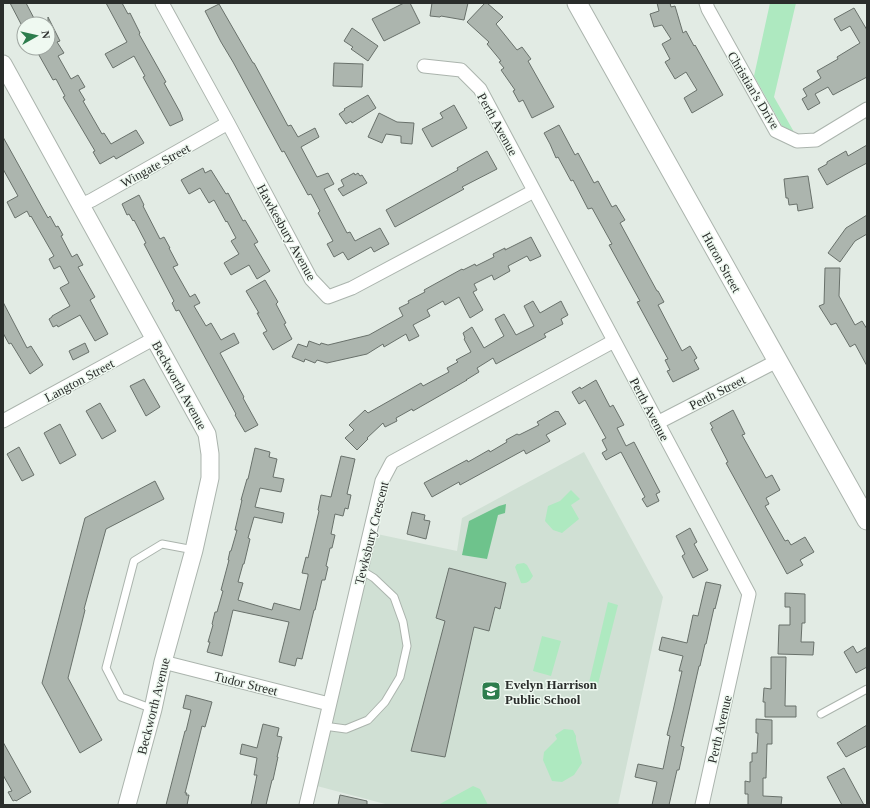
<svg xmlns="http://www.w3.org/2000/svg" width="870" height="808" font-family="Georgia,serif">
  <rect width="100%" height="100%" fill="#e2ebe4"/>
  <path fill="#d0e0d4" d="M584,452L663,597L618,805H389L317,786L377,534L457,551L462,518Z"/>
  <path fill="#aee9c0" d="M770,3H796L774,97L794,132L782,126L754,76Z
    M571,490L580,499L571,505L579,519L562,533L553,530L545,521L548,506L560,501Z
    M524,563L527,565L533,576C530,581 527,584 521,583L515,567L517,564Z
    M608,602L618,605L597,688L588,687Z
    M542,636L561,641L551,676L533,671Z
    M564,729L573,730L576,736V740L582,763L574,775L562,782L552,781L543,760L544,752L557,739L555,735Z
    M473,786L480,789L488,805H438Z"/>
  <path fill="#6ec38c" d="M506,504L505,513L498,515L487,559L462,555L469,521L499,506Z"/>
  <path fill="#acb5ae" stroke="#69716b" d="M10,3H26L37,24H21Z
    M106,3H122L128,14L130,13L140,33L139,34L166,82L164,83L180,112L183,120L170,126L143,77L145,76L134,56L113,68L105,54L127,42Z
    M404,3H410L420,23L384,41L372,19Z
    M432,3H468L464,20L441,16L440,17L430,16Z
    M485,3H487L503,17L496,24L517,50L522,47L531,59L528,61L554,107L532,118L523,100L519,102L513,91L515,90L501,70L504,68L499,62L501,61L487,44L489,42L467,22Z
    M657,3H670L671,7L675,6L683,33L686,31L694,46L695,45L723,95L692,113L684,98L697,90L686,72L675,79L665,62L670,59L662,44L671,39L662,25L654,27L650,14L659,11Z
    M219,4L253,63H254L288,126L291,125L298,137L315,128L319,137L301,147L317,177L328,173L334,184L324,189L347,233L350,232L355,241L380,228L389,244L374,252L371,247L348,260L343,252L334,257L327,244L333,241L318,213L320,211L311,194L308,195L284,151L282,152L233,62L221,42L205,11Z
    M854,8L867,30V77L833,95L828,87L815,94L820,103L808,110L802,99L807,96L803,89L821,78L817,71L838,59L837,57L860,43L850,26L841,31L834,19Z
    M48,17L60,41L57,42L64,53L58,56L71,79L78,75L85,87L79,90L85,100L83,101L102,134L104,133L111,144L136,130L144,143L116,159L114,156L100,164L93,152L95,151L63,97L65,96L56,79L53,80L35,48H48Z
    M352,28L378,46L368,61L351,49L353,47L344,41Z
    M334,63L363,64L362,87L333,86Z
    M368,95L376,108L352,123L351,121L346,124L339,114L345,110L344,109Z
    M454,105L467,128L432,147L422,129L443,118L440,113Z
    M379,113L397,122L414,123L412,144L401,143V136L386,134L382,143L368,137Z
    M559,125L575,155L578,153L594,183L598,181L612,207L616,205L625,220L620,223L657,291H658L664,302L658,305L682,351L690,346L697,358L694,360L699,369L673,382L667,371L670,370L665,360L668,359L637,302L640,301L609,245L612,244L592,208L588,209L573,180L571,181L558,157L556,158L550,144L544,133Z
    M3,137L48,218L50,216L56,227L58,226L63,235L61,236L72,257L77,254L83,265L78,267L95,297L90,300L108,334L95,341L80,315L58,327L57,325L53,327L49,319L52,317V316L70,306L60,288L69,283L60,266L54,269L49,259L54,256L31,216L30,217L27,211L15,218L7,202L18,196L3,169Z
    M867,145V163L850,172L827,185L818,169L827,164V162L846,151L848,156Z
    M487,151L497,169L462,187L464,189L395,227L386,210L458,170L457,168Z
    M203,168L205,173L211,170L226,194L228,193L243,221L245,220L258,242L254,244L270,271L257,279L249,265L231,275L224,263L239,254L231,241L236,238L227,221L226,222L214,200L209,203L200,188L189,194L181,180Z
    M354,173L355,175L358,173L360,176L362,175L367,183L343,196L338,189L344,186L341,180Z
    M808,176L813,208L798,211L797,204L789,205L788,198H786L784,179Z
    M139,195L144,205L143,206L160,239L164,237L170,248H169L178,265L173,267L190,297L195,294L200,303L194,306L206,326L211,323L221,340L234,333L239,343L220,353L244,397L243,398L258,425L245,432L235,415L236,414L179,310L176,311L172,303L174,301L144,244L146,243L134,220L133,221L129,214L127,215L122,204Z
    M867,215V234L855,241L840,262L828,253L846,228Z
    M531,237L541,256L530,261L527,256L508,266L510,271L494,280L492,275L474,284L477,290L473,292L483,310L470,318L459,297L445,305L443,301L427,310L430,316L413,325L419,336L409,341L406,334L384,347L383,344L367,354L327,363L317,360L315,363L305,359L304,362L292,357L298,344L307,347L309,341L320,345L321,343L328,345L369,335L403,316L399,308L409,303L408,301L425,292L424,290L462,269L463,270L475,264L476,266L494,257L493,254L505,248V250Z
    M825,268H840L839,296L855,325L862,321L867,329V366L855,344L850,347L836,323L831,325L819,306L824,304Z
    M265,280L278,302L276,304L286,323L284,324L292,339L273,350L263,333L267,331L257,313H259L246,291Z
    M533,301L540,313L561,301L568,315L561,319L563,324L544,334L546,337L496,364L493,358L477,368L479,372L466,380H467L434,399L413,411L412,409L396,418L397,421L385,427L383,423L367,438L368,439L357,450L345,438L354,430L349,425L365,410L368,413L421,383L423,386L449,372L447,368L458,362L456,360L471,352L464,339L465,338L463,333L472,327L484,348L504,336L495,319L504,314L516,335L534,326L524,306Z
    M3,302L27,348L31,346L43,365L30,374L11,343L9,344L3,333Z
    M85,343L89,352L73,360L69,351Z
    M144,379L160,407L146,416L130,386Z
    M596,380L610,407L613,405L624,425L617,428L626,446L634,442L660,492L656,494L659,501L647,507L642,499L645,497L621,452L606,460L602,453L607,450L602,440L606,438L585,400L579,404L572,392L580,387L581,389Z
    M100,403L116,431L102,439L86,411Z
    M733,410L745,434L742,435L766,478L772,475L780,490L766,498L769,504L765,506L785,541L788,540L791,545L805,537L814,552L800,560L803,565L787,574L726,463L728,462L711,429L713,428L710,423Z
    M556,411L557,412L558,411L566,424L546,435L550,441L526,454L524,450L460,485L459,482L432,497L424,483L467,460L468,462L489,450L490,452L507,442L506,440L517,434L519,435L539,425L537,422Z
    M60,424L76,455L60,464L44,433Z
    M19,447L34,475L22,481L7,454Z
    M255,448L270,452L269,457L277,459L273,477L284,479L281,492L260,488L255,507L284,513L282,523L254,517L248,538L250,539L244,564H243L238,582L243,583L238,600L272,610L274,603L300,610L308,576V574L302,573L306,557L308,558L319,511L318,510L321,495L331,497L341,456L355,459L347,494L351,495L348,509L345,508L343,516L335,514L331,534L335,535L332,548H330L326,566L328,567L325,580H322L315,610H314L302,659L297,658L295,666L279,662L289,622L233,610L222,656L207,652L210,642H208L213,625L212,624L215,612H217L223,591L221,590L229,560H228L230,551H231L237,530H235L242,500H241L247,479H248Z
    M155,481L164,499L106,529L84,609L85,610L68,678L102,740L80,753L42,683L85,518Z
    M412,512L425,515L424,520L430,521L426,539L407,534Z
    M690,528L697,542L694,544L708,570L693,578L682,556L685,554L676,536Z
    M449,568L506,583L500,609L495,607L489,631L474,627L445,757L411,751L445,621L436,618Z
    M706,582L721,585L715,609L714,608L706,644H705L700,666H699L681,746L684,747L679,770H677L669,805H652L657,782L635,777L638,764L663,769L670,736L667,735L673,711L682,671H679L683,656L659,650L662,637L687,643L693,615L698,616Z
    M785,593L805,594V623H802L801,642H814L813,655L778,654L779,625H790V607H785Z
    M853,646L857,653L867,647V667L856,673L844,652Z
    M771,657H786L785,706H796V717H765V702H763L764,688L771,689Z
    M186,695L212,702L205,727L202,726L185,793H187L186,795H189L187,805H166L185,731H186L191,710L183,708Z
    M756,719L772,720V744H767L766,778H763V796L782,797L781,805H748V794H745V781L750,782V762H752V753H757L758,733H756Z
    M263,724L279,728L277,736L282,737L277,757H278L273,780H272L266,805H251L257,775H254L257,758L240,754L242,744L257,748Z
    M867,725V746L846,757L837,743Z
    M3,742L31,792L16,801L15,800L13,801L8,792L12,791L3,775Z
    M844,768L864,805H842L827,777Z
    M340,795L367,801V805H338Z"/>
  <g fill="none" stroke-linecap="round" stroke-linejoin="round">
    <defs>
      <path id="service" d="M153,709L121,697L106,668L134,561L162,544L194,550
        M821,714L867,689
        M324,726L346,729L368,720L385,702L400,677L407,646L403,622L394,597L374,578L361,570"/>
      <path id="minor" d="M162,3L228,123L311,279L328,297L352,288L534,191
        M706,3L708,9L776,131L797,141L816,140L867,109
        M424,66L461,70L480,89L749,594L702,805
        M81,205L92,200L228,123
        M3,421L155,338
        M657,423L777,361
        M163,662L329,704
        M306,805L382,481L392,462L614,341"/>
      <path id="tertiary" d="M3,64L207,434L210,454V478L194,550L163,662L153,709L127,805"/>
      <path id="secondary" d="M577,3L867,520"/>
    </defs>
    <use href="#service" stroke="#abb4ad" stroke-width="9"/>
    <use href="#minor" stroke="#abb4ad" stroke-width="15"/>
    <use href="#tertiary" stroke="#abb4ad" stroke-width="19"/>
    <use href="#secondary" stroke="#abb4ad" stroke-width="21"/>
    <use href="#service" stroke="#fff" stroke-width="7"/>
    <use href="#minor" stroke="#fff" stroke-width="13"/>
    <use href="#tertiary" stroke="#fff" stroke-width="17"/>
    <use href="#secondary" stroke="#fff" stroke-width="19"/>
  </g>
  <defs>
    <symbol id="school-square" viewBox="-11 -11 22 22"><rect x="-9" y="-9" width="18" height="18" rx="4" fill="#2d7d4d" stroke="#eff9f1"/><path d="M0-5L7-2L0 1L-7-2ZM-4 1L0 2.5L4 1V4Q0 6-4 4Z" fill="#fff"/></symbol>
  </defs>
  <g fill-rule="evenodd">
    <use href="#school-square" x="480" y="680" width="22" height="22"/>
  </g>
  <g text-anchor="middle" stroke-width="3" stroke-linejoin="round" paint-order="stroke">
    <g font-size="13" fill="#2a2d2b" stroke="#eff9f1">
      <text transform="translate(754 90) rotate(59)" y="5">Christian's Drive</text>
      <text transform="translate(498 124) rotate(61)" y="5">Perth Avenue</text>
      <text transform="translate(155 165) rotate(-29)" y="5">Wingate Street</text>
      <text transform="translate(287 232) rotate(61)" y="5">Hawkesbury Avenue</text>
      <text transform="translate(722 262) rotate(61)" y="5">Huron Street</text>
      <text transform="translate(79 380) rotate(-28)" y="5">Langton Street</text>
      <text transform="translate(180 385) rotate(61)" y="5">Beckworth Avenue</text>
      <text transform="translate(717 392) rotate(-27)" y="5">Perth Street</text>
      <text transform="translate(650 409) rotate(62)" y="5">Perth Avenue</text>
      <text transform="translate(371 533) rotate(-76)" y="5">Tewksbury Crescent</text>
      <text transform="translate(246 683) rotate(14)" y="5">Tudor Street</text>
      <text transform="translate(153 706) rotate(-76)" y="5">Beckworth Avenue</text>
      <text transform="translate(719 729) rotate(-77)" y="5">Perth Avenue</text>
    </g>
    <g font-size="13" font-weight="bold" fill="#2a2d2b" stroke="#eff9f1" text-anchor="start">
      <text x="505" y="689">Evelyn Harrison<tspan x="505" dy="15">Public School</tspan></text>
    </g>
  </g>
  <rect width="870" height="808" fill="none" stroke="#2a2d2b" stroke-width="8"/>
  <g transform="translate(36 36) rotate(82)"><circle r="19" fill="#eff9f1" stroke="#a0a7a2"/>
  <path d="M0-3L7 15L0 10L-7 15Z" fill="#2d7d4d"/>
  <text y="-6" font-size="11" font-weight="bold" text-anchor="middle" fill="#2a2d2b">N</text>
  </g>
</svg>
